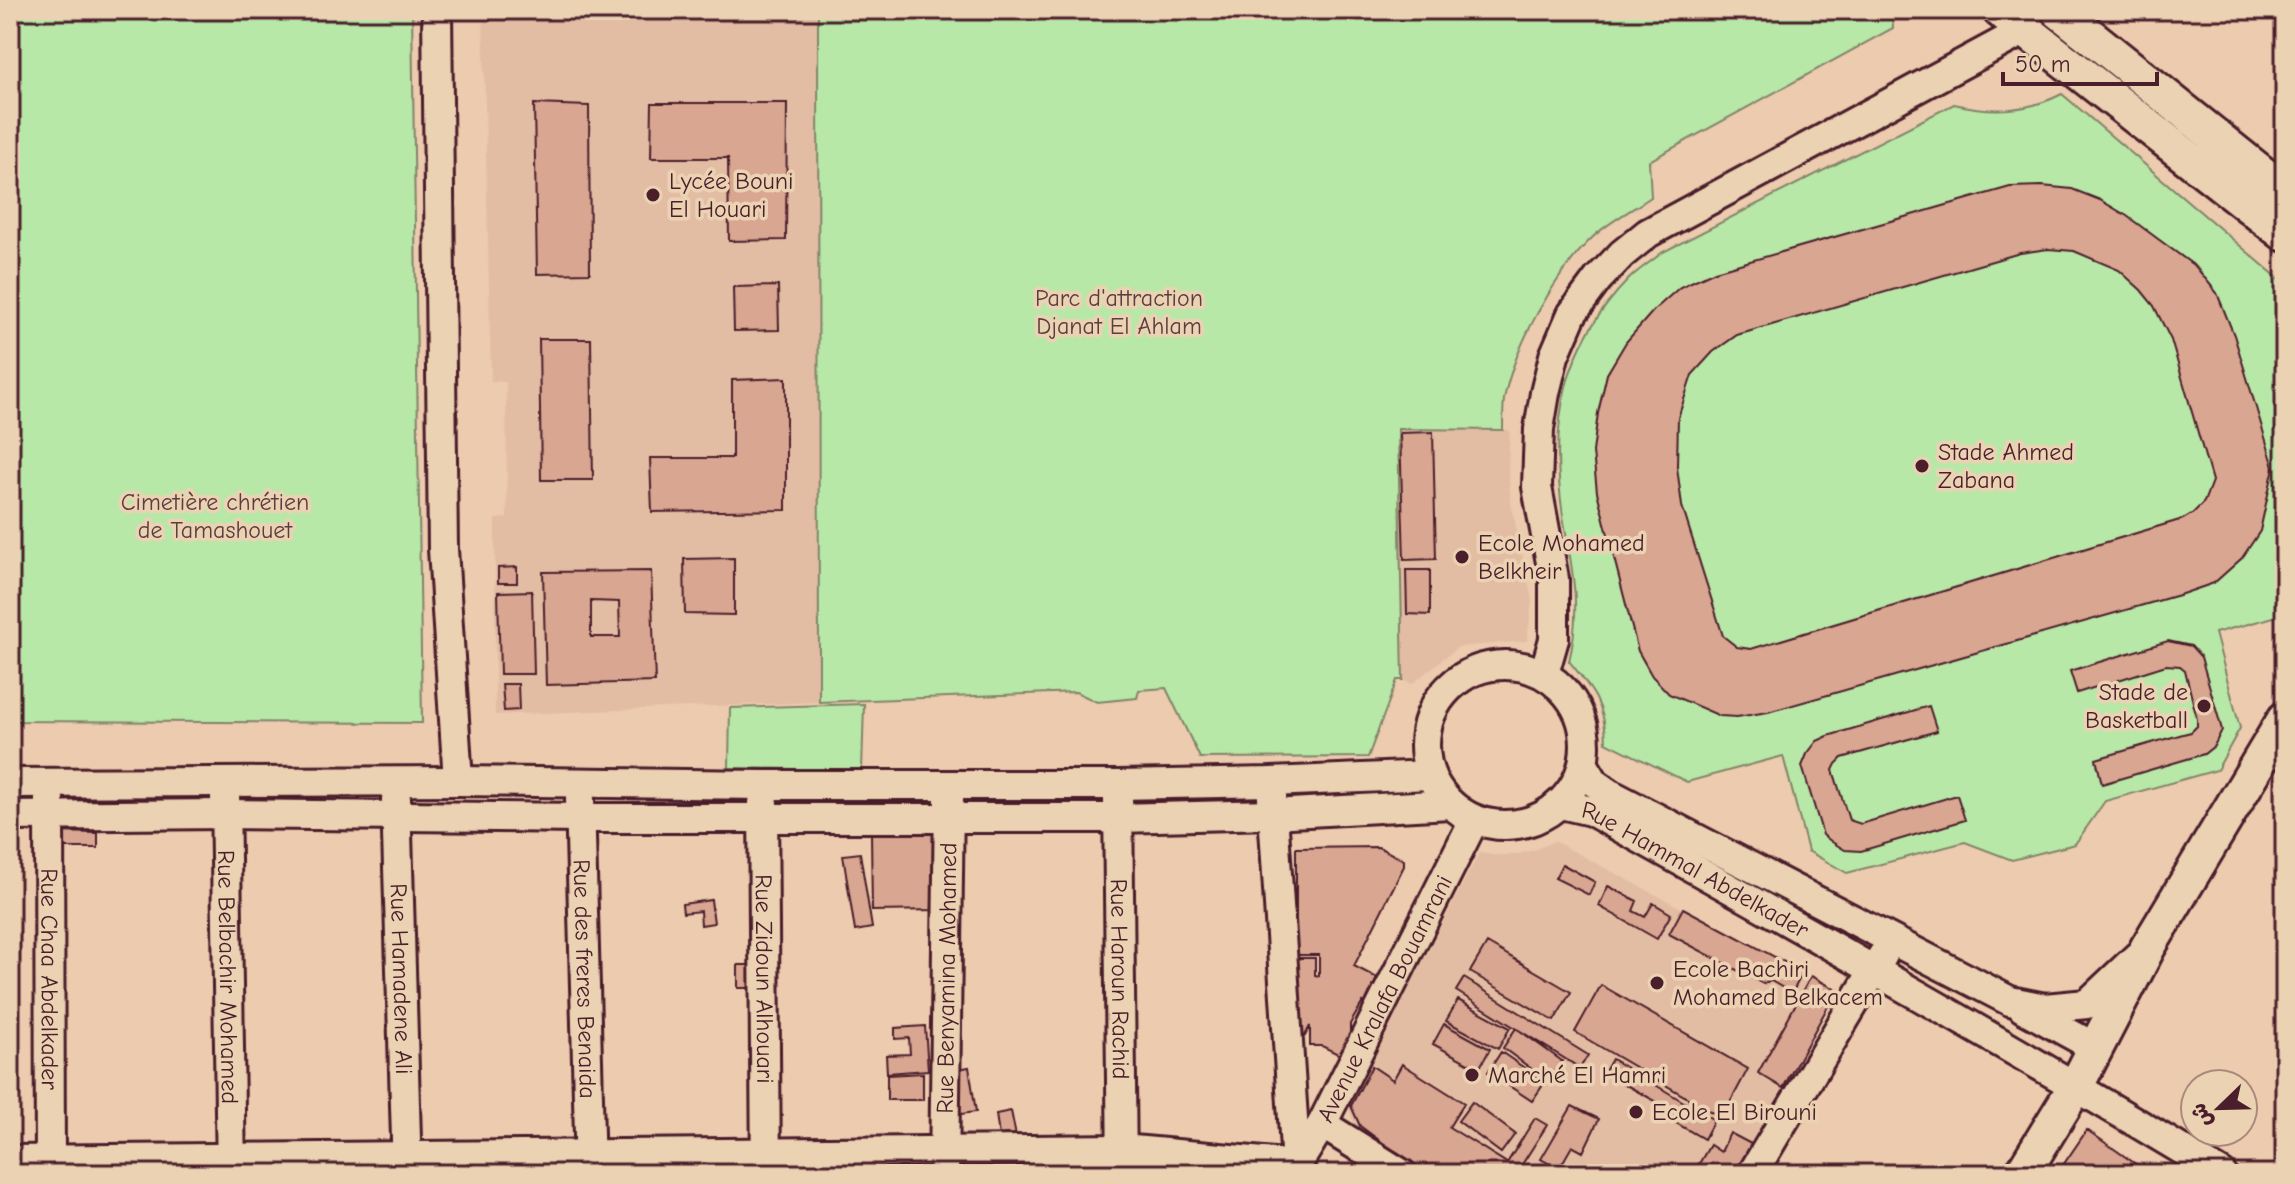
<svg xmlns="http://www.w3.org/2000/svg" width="2295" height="1184" font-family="'Comic Neue','Playpen Sans Arabic',sans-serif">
  <rect width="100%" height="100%" fill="#eccbae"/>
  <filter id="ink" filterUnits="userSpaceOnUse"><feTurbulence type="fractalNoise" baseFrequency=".0125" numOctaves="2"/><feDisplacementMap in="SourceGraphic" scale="16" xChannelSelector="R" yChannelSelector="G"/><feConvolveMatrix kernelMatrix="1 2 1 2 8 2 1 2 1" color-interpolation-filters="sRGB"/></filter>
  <g filter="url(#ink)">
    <path fill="#e3bda3" d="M483,10H818L819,702L495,715V519L507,518L506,382L491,381Z
      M1398,429L1510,430L1508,466L1511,503L1532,600L1527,641L1458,647L1412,684L1403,680Z
      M1554,841L1837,990L1735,1174H1428L1356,1130L1347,1104L1479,853L1493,855H1513L1534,850Z"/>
    <path fill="#b8e8a7" stroke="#818469" stroke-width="2" d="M10,10H412L422,723L10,721Z
      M818,10H1892L1893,28L1649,161L1651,197C1632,210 1610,221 1594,236C1555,273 1515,345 1504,399C1503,408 1503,420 1503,430L1398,429L1403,680H1397L1368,757L1200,758L1166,688L1139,690L1137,698L1097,702L1076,692L819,702Z
      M2062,94L2285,284V614L2215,633L2240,728L2217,770L2105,801L2075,844L2012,860L1965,842L1847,873L1808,851L1783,756L1687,782L1606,742C1606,706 1591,688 1569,661C1582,608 1572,569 1563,516C1549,422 1562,348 1629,279C1639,269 1652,261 1663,252L1954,104C1992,113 2027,112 2062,94Z
      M864,704L862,770L729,768L730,708Z"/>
    <path fill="#d9a691" stroke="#4a1f2b" stroke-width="2" fill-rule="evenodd" d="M652,103H787L786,240L729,241L728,158H651Z
      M534,104L589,106L590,273L537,274Z
      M2042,186L2072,189L2100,200L2127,216L2196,267L2217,293L2234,335L2274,467L2260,531L2242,558L2214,583L2182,594L1768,712L1737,717L1720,716L1669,694L1652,676L1638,651L1597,492L1593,452L1598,413L1607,374L1626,342L1654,310L1680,287L1715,271L2010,187ZM2048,249L2074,251L2119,270L2141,290L2154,306L2171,340L2212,481L2204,502L2193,513L2183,519L1751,649L1737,647L1723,636L1682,506L1677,467L1678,418L1692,375L1713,352L1737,335L2020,253Z
      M778,286L779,330L734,331L733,287Z
      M539,339H591L593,480H541Z
      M786,378V510L652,512L650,458H732V380Z
      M1433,432L1436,559L1404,560L1400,433Z
      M734,558V615L685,614L684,559Z
      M517,567V583H498V568Z
      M1406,570H1430V615L1407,614Z
      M651,571L655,682L546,685L543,572ZM591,601L619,602L620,637H591Z
      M532,591L534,674H500L498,592Z
      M2168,641L2191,646L2201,657L2222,730L2214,746L2204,754L2102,784L2096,759L2183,734L2191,732L2197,726V719L2185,670L2180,666L2166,665L2077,693L2070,671Z
      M502,684H518L519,710L504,711Z
      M1929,706L1937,731L1842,758L1836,764L1833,770L1849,820L1861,824L1957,795L1965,820L1861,851L1845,850L1832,842L1823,835L1802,766L1807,754L1817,741L1828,736Z
      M942,828L940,910L872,911L871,831Z
      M54,832L98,833V848H55Z
      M1378,847L1404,860V866L1354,966L1381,980L1368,1005L1363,1002L1350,1024V1042L1342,1056L1322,1046H1310V1026L1305,1036H1293V958H1315V975L1319,976V955H1296V848Z
      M860,853L872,928L855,931L843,855Z
      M1562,864L1595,882L1589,895L1555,878Z
      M1608,886L1637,901L1633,911L1645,917L1653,903L1671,914L1657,939L1599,906Z
      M711,900L714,923L701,925L700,911L683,913L682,904Z
      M1683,908L1803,972L1792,993L1771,981L1763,984L1669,934Z
      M1487,943L1571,992L1554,1021L1470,972Z
      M738,965H753V988H738Z
      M1811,976L1837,990L1783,1088L1758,1073Z
      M1464,978L1588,1055L1580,1068L1456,991Z
      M1601,985L1748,1069L1722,1118L1575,1032Z
      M1458,1000L1510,1028L1498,1049L1446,1021Z
      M1444,1024L1490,1049L1479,1069L1433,1044Z
      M925,1026L928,1070L887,1073L886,1055L910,1054L909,1038L895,1039V1028Z
      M1516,1028L1562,1061L1548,1081L1503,1048Z
      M1501,1052L1545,1082L1532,1101L1488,1072Z
      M1612,1059L1714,1120L1704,1139L1664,1116L1668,1108L1604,1073Z
      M1402,1064L1464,1103L1449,1127L1507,1163L1535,1118L1547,1125L1516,1174H1425L1360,1126L1351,1106L1372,1066L1393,1080Z
      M969,1067L976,1112L954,1115L947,1071Z
      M923,1073V1100H887V1075Z
      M1472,1102L1515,1134L1501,1153L1458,1121Z
      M1572,1106L1599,1119L1583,1152L1572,1146L1559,1169L1541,1159Z
      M1011,1111L1019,1151L1009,1153L1006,1134L999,1136L996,1114Z
      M2087,1130L2150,1174H2057Z
      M1730,1133L1751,1144L1735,1174H1693L1710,1145L1721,1152Z
      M983,1160L985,1174H949L947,1165Z
      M923,1163L924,1174H891V1166Z"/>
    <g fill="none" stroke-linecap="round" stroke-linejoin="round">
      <defs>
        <g id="minor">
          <path d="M437,10L443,549L458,781"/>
          <circle cx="1505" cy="745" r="80"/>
          <path d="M1544,674L1554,639V579L1537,487L1539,429L1545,393L1554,356L1572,314L1598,279L1622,254L1648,233L2025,30"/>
          <path d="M1584,765L1595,783L1614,796L2010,1001L2045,1008L2087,1004L2138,956"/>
          <path d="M10,783L458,781L762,785H1118L1271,782L1430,775"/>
          <path id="s1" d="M225,795L231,1174"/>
          <path id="s2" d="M49,799L50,1174"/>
          <path id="s3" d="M396,799L407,1173"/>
          <path id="s4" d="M580,799L590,1173"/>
          <path id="s5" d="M1118,799L1122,1174"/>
          <path id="s6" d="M763,803L766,1174"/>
          <path id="s7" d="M1561,804L1591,811C1803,929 2014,1048 2222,1174"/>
          <path d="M10,816L225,814L580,818H1118L1273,814L1450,804"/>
          <path d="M2023,1008L2096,1048"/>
          <path d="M1322,1124L1402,1174"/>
          <path d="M10,1160L1122,1149L1296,1165L1271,782"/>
          <path id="s8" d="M1294,1170L1322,1124L1474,820"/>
          <path id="s9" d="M944,1174L949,799"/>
          <path d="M1752,1174L1883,955"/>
        </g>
        <path id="major" d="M2000,10L2285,234
          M2058,10L2285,192
          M2022,1174L2076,1086L2148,947L2285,719"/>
      </defs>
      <use href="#minor" stroke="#4a1f2b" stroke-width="34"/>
      <use href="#major" stroke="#4a1f2b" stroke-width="40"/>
      <use href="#minor" stroke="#ebd2b3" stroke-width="28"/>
      <use href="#major" stroke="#ebd2b3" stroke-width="34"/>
    </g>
  </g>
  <g fill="#4a1f2b" stroke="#ebd2b3" stroke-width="3">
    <circle cx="653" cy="195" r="8"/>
    <circle cx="1922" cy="466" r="8"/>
    <circle cx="1462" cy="557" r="8"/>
    <circle cx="2204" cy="706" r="8"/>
    <circle cx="1657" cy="983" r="8"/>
    <circle cx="1472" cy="1075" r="8"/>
    <circle cx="1636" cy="1112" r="8"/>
  </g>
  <g text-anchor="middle" stroke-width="7" stroke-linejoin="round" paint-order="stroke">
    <g font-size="24" fill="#4a1f2b" stroke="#ebd2b3" text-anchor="start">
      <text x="669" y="189">Lycée Bouni<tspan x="669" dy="28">El Houari</tspan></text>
      <text x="1938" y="460">Stade Ahmed<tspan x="1938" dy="28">Zabana</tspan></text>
      <text x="1478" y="551">Ecole Mohamed<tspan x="1478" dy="28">Belkheir</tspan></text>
      <text x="2188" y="700" text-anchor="end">Stade de<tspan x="2188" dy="28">Basketball</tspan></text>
      <text x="1673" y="977">Ecole Bachiri<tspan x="1673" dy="28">Mohamed Belkacem</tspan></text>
      <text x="1488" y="1083">Marché El Hamri</text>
      <text x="1652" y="1120">Ecole El Birouni</text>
    </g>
    <g font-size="24" fill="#5a3d3e" stroke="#ebd2b3">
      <text x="1119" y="306">Parc d'attraction<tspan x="1119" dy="28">Djanat El Ahlam</tspan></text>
      <text x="215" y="510">Cimetière chrétien<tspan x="215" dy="28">de Tamashouet</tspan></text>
    </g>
    <g font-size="24" fill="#4a1f2b" stroke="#ebd2b3">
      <text dy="8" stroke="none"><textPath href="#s7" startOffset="150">Rue Hammal Abdelkader</textPath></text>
      <text dy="8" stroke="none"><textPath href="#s2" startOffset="180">Rue Chaa Abdelkader</textPath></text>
      <text dy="8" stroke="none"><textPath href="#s1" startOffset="182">Rue Belbachir Mohamed</textPath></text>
      <text dy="8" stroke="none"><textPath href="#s3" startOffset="180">Rue Hamadene Ali</textPath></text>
      <text dy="8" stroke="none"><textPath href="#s4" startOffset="180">Rue des freres Benaida</textPath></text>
      <text dy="8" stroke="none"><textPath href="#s6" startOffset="176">Rue Zidoun Alhouari</textPath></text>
      <text dy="8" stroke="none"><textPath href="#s9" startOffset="196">Rue Benyamina Mohamed</textPath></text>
      <text dy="8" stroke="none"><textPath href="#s5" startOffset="180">Rue Haroun Rachid</textPath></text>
      <text dy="8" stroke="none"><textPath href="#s8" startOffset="194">Avenue Kralafa Bouamrani</textPath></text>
    </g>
  </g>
  <rect width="2295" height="1184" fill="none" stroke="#ebd2b3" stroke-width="40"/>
  <rect x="20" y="20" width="2255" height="1144" fill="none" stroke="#4a1f2b" stroke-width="3" filter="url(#ink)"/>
  <g transform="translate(2219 1108) rotate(247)"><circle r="38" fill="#ebd2b3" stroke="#ab8a7d" stroke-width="2"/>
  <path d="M0-6L14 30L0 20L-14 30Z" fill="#4a1f2b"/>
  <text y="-12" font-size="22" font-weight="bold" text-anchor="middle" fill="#4a1f2b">ش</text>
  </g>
  <path d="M2003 72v12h154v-12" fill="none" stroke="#4a1f2b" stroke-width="4"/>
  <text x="2015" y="72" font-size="24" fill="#4a1f2b" stroke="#ebd2b3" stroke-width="6" paint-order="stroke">50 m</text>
</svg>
